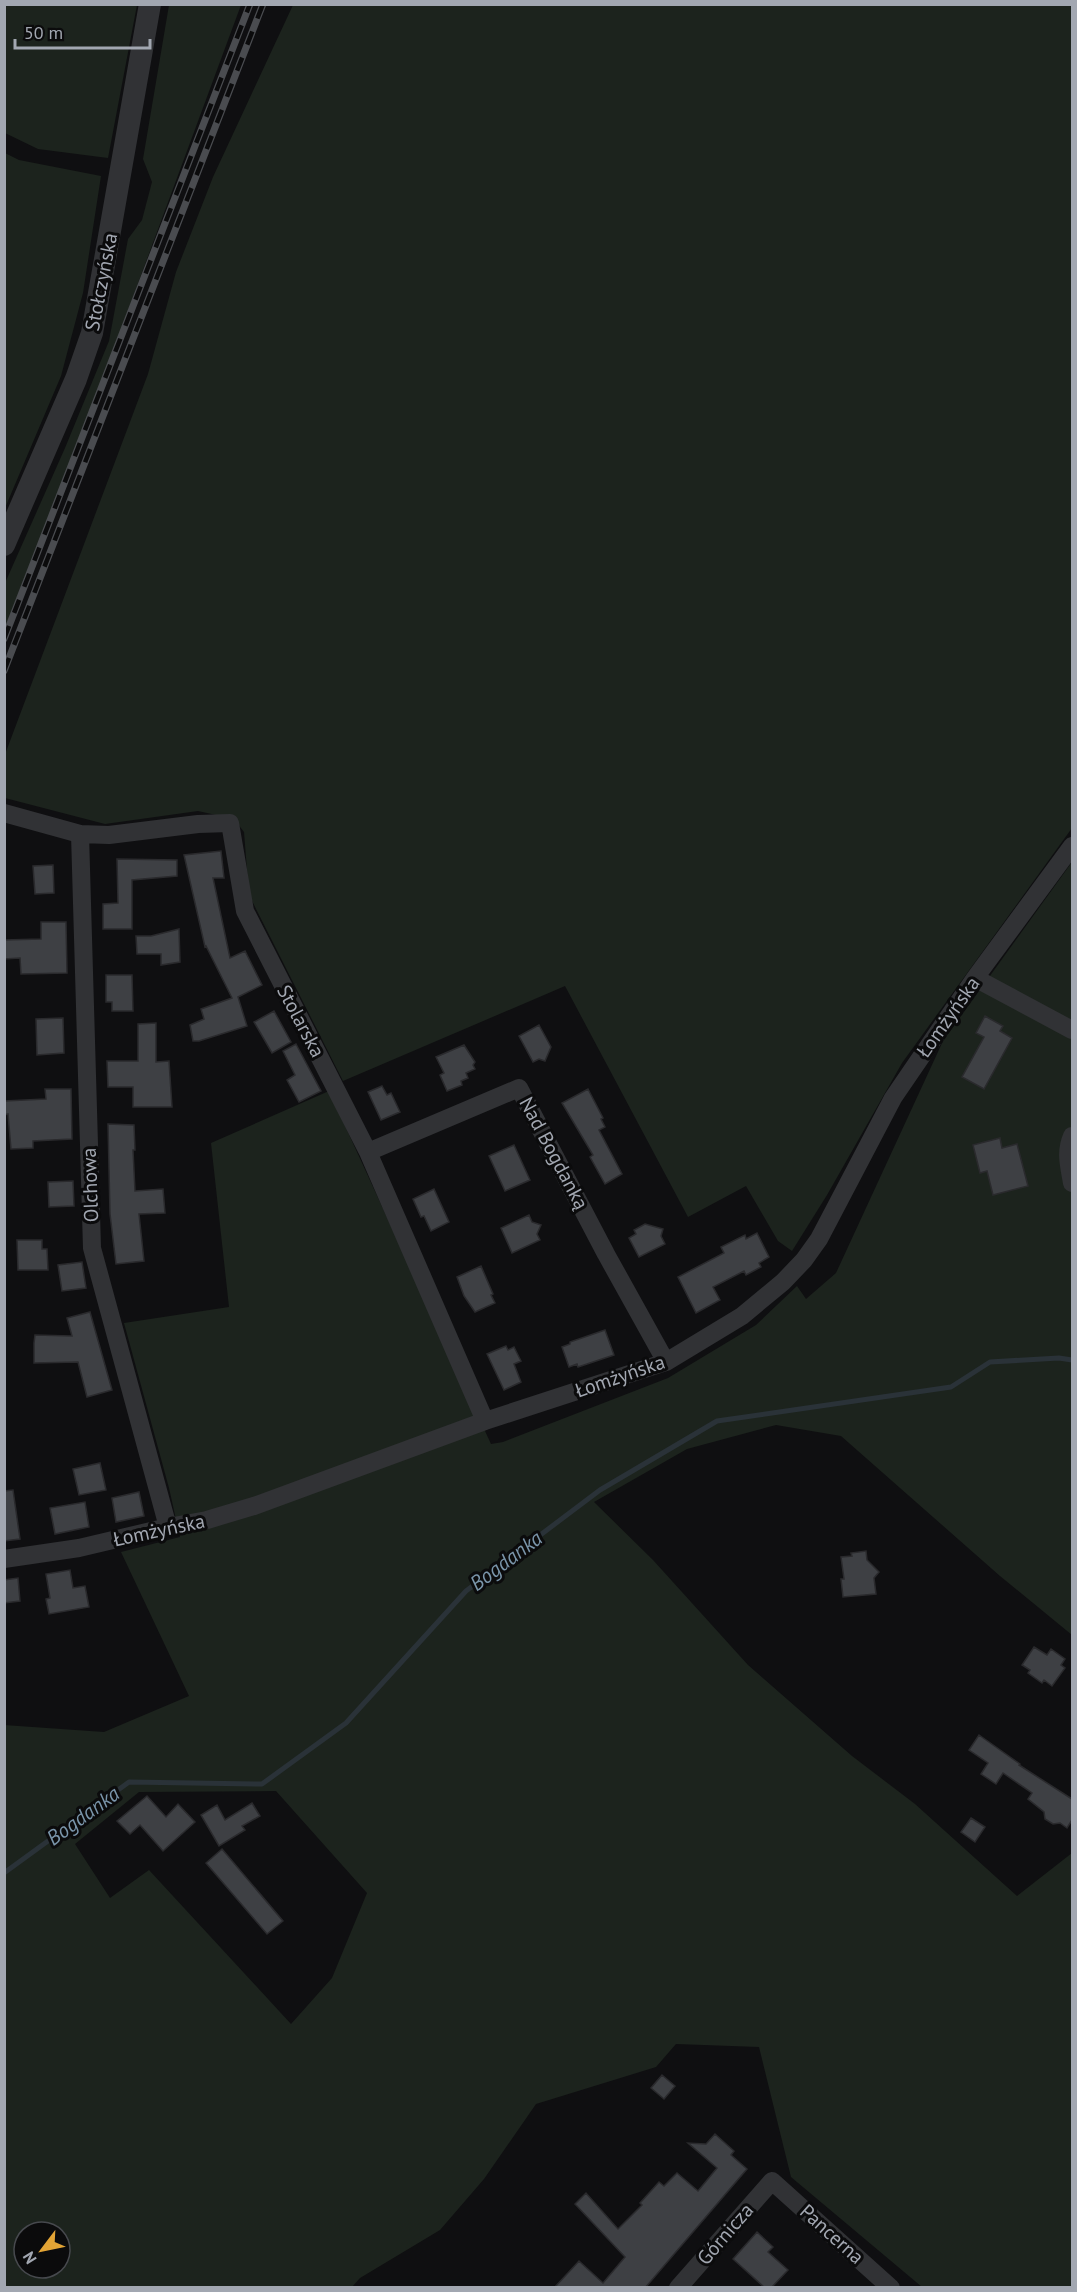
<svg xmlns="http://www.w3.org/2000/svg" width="1077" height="2292" font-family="'PT Sans',sans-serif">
  <rect width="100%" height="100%" fill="#0f0f11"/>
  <path fill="#1c231d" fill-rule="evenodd" d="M4,5H137L108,158L38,149L5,133Z
    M169,5H241L110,359L5,628V583L65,448L109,341L128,239L142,220L152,182L143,159Z
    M293,5H1072V828L902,1063L827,1195L792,1251L778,1241L746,1186L688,1217L565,986L343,1081L249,895L244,832L234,819L198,811L105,824L5,798L4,757L148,374L176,272L213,177Z
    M5,153L19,160L101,176L83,293L61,376L5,508Z
    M1072,862V1635L1000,1576L841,1436L776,1425L687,1449L594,1502L653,1560L748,1665L852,1756L915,1804L1017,1896L1072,1853V2287H922L791,2177L759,2047L676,2044L656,2067L536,2104L484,2179L440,2230L360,2278L352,2287H5L4,1725L104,1732L189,1696L121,1552L180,1537L169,1488L124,1323L229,1307L211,1143L329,1091L491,1444L503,1442L668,1378L756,1325L797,1286L806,1299L836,1273L943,1041ZM276,1791L367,1893L332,1978L291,2024L149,1870L110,1898L75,1844L139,1792ZM24,2232H60V2268H24Z"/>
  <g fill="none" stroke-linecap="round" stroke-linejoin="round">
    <path stroke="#2a3238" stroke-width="5" d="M4,1873L129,1782L262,1784L346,1723L466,1591L600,1490L717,1421L951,1387L990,1362L1059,1358L1072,1360"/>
  </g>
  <path fill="#3e4044" stroke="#2a2a2d" stroke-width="1.5" d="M221,851L224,878H213L230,958L245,951L262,985L238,997L247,1026L199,1041H193L190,1025L204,1019L201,1009L232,998L206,946L205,947L184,855Z
    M117,859L177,860V876L132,880V929H103V904L118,903Z
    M53,865L54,893L35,894L33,866Z
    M41,922H66L67,973L21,974L20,958L4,959V940L41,939Z
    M179,929L180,962L161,965V954H137L136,936H151Z
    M106,975H132L133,1011H112V1002H106Z
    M274,1011L291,1042L272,1053L254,1022Z
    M985,1016L1003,1026L1000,1031L1012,1038L984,1089L962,1077L984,1037L976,1033Z
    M63,1018L64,1053L37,1055L36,1019Z
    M156,1023V1062L169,1061L172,1107H133V1087H108L107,1061H138V1024Z
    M539,1025L551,1047L545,1061L539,1059L533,1062L519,1036Z
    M296,1044L321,1091L299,1102L287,1080L295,1075L283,1051Z
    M464,1045L475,1062L473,1065L475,1069L466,1073L468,1078L461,1081L462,1085L447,1091L440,1075L444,1073L436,1057Z
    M382,1086L387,1095L391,1093L400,1112L381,1120L368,1092Z
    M45,1089H71L72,1139L33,1141V1148L11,1149L8,1114L4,1115V1101L46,1099Z
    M588,1089L603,1118L601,1119L605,1127L599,1130L622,1174L605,1184L590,1157L593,1155L562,1103Z
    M108,1124L134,1125L135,1150H133L135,1191L163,1189L165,1213L139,1214L144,1261L116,1264L110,1214Z
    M1000,1138L1002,1148L1017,1144L1028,1186L993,1195L987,1171L980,1173L973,1145Z
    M514,1145L530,1180L505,1191L489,1156Z
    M73,1181L74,1206L49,1207L48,1182Z
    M434,1189L449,1222L431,1231L424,1216L421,1217L413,1199Z
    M529,1215L532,1222L541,1225L537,1234L540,1240L512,1253L501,1228Z
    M645,1224L663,1229L661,1236L665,1244L639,1257L629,1238L636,1234L634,1230Z
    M757,1233L769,1257L759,1263L761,1267L746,1275L744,1271L713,1287L720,1300L696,1313L678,1277L724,1253L721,1247L745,1235L746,1239Z
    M17,1240H42V1249H47L48,1270H18Z
    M82,1262L86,1288L62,1291L58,1265Z
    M481,1266L493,1294L491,1295L495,1303L475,1312L464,1296L457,1277Z
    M90,1312L112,1390L87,1397L78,1362L34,1363V1343L35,1335L72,1336L67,1318Z
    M605,1330L614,1355L578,1367L577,1364L569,1367L562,1347L570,1344V1342Z
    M506,1346L508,1350L514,1347L521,1361L514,1364L521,1382L504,1390L487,1354Z
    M100,1463L106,1490L79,1495L73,1469Z
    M13,1490L20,1539L4,1541V1491Z
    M139,1492L144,1516L116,1522L112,1498Z
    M85,1502L89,1527L55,1534L50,1508Z
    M866,1551L867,1560L879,1572L874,1578L876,1594L843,1597L841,1579H844L841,1557L852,1556L851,1553Z
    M70,1570L73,1588L85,1586L89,1607L49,1614L46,1599L50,1598L46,1574Z
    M18,1578L20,1601L4,1603V1580Z
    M1034,1647L1047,1655L1051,1649L1065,1659L1061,1665L1065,1668L1052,1686L1044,1680L1042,1683L1028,1673L1030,1670L1022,1665Z
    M979,1735L1020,1764L1019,1765L1072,1799V1820L1067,1828L1060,1823L1053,1824L1045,1819L1044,1812L1028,1799L1032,1793L1003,1773L996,1784L981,1774L988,1763L969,1750Z
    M147,1796L166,1817L178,1804L195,1822L163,1851L140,1825L130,1834L117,1821Z
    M252,1803L260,1816L242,1826L245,1830L219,1846L201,1815L217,1805L225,1820Z
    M971,1818L985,1827L975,1842L961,1832Z
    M222,1849L283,1921L267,1934L206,1863Z
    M662,2075L675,2086L664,2099L651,2088Z
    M715,2134L734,2151L731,2155L747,2169L645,2288H554L579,2261L603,2283L625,2257L575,2204L586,2193L618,2229L642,2205L640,2203L659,2182L664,2186L677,2173L698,2191L717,2168L688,2143L706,2144Z
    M757,2232L773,2247L768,2252L788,2270L771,2288H765L733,2259Z"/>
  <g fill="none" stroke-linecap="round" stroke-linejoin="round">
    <path stroke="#313235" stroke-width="18" d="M4,813L80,834L109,835L198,824L230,823L245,911L368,1152L485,1421
      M80,834L92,1248L168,1527
      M975,978L1072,1030
      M1072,1136C1065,1152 1069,1165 1072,1183
      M368,1152L519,1088L606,1254L666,1362
      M4,1559L79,1548L168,1527L207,1520L254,1506L485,1421L666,1362L742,1316L783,1282L804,1260L819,1239L893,1098L975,978L1072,846
      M678,2288L772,2181L891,2288"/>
    <path stroke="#313235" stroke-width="22" d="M4,545L76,379L92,333L150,4"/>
    <defs>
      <path id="rail" d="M4,639L250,4
        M4,671L263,4"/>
    </defs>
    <use href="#rail" stroke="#4a4c50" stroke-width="7"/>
    <use href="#rail" stroke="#0b0b0c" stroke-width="4.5" stroke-dasharray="14" stroke-linecap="butt"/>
  </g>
  <g text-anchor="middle" stroke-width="6" stroke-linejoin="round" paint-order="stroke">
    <g font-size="20" fill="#a2a7b1" stroke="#0b0b0c">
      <text transform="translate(101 282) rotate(-79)" y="7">Stołczyńska</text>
      <text transform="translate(948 1017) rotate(-55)" y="7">Łomżyńska</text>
      <text transform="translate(301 1021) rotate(62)" y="7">Stolarska</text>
      <text transform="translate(554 1153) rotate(62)" y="7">Nad Bogdanką</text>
      <text transform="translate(90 1185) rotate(-92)" y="7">Olchowa</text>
      <text transform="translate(620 1376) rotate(-19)" y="7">Łomżyńska</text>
      <text transform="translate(159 1530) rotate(-12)" y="7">Łomżyńska</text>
      <text transform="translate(725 2234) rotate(-49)" y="7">Górnicza</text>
      <text transform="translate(832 2234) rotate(42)" y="7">Pancerna</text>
    </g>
    <g font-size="21" font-style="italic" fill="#7a95aa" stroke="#0b0b0c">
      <text transform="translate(506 1561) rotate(-37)" y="7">Bogdanka</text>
      <text transform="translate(83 1816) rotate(-36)" y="7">Bogdanka</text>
    </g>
  </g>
  <rect width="1077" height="2292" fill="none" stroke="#a2a7b1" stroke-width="12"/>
  <g transform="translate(42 2250) rotate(238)"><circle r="28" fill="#0b0b0c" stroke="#47494e" stroke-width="1.5"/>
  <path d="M0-4.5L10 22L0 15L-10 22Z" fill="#e3a435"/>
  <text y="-9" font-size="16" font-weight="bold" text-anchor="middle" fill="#a2a7b1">N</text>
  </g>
  <path d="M15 39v9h135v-9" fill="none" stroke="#a2a7b1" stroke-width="3"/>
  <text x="24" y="39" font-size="18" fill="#a2a7b1" stroke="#0b0b0c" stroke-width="4.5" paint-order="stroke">50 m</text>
</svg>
